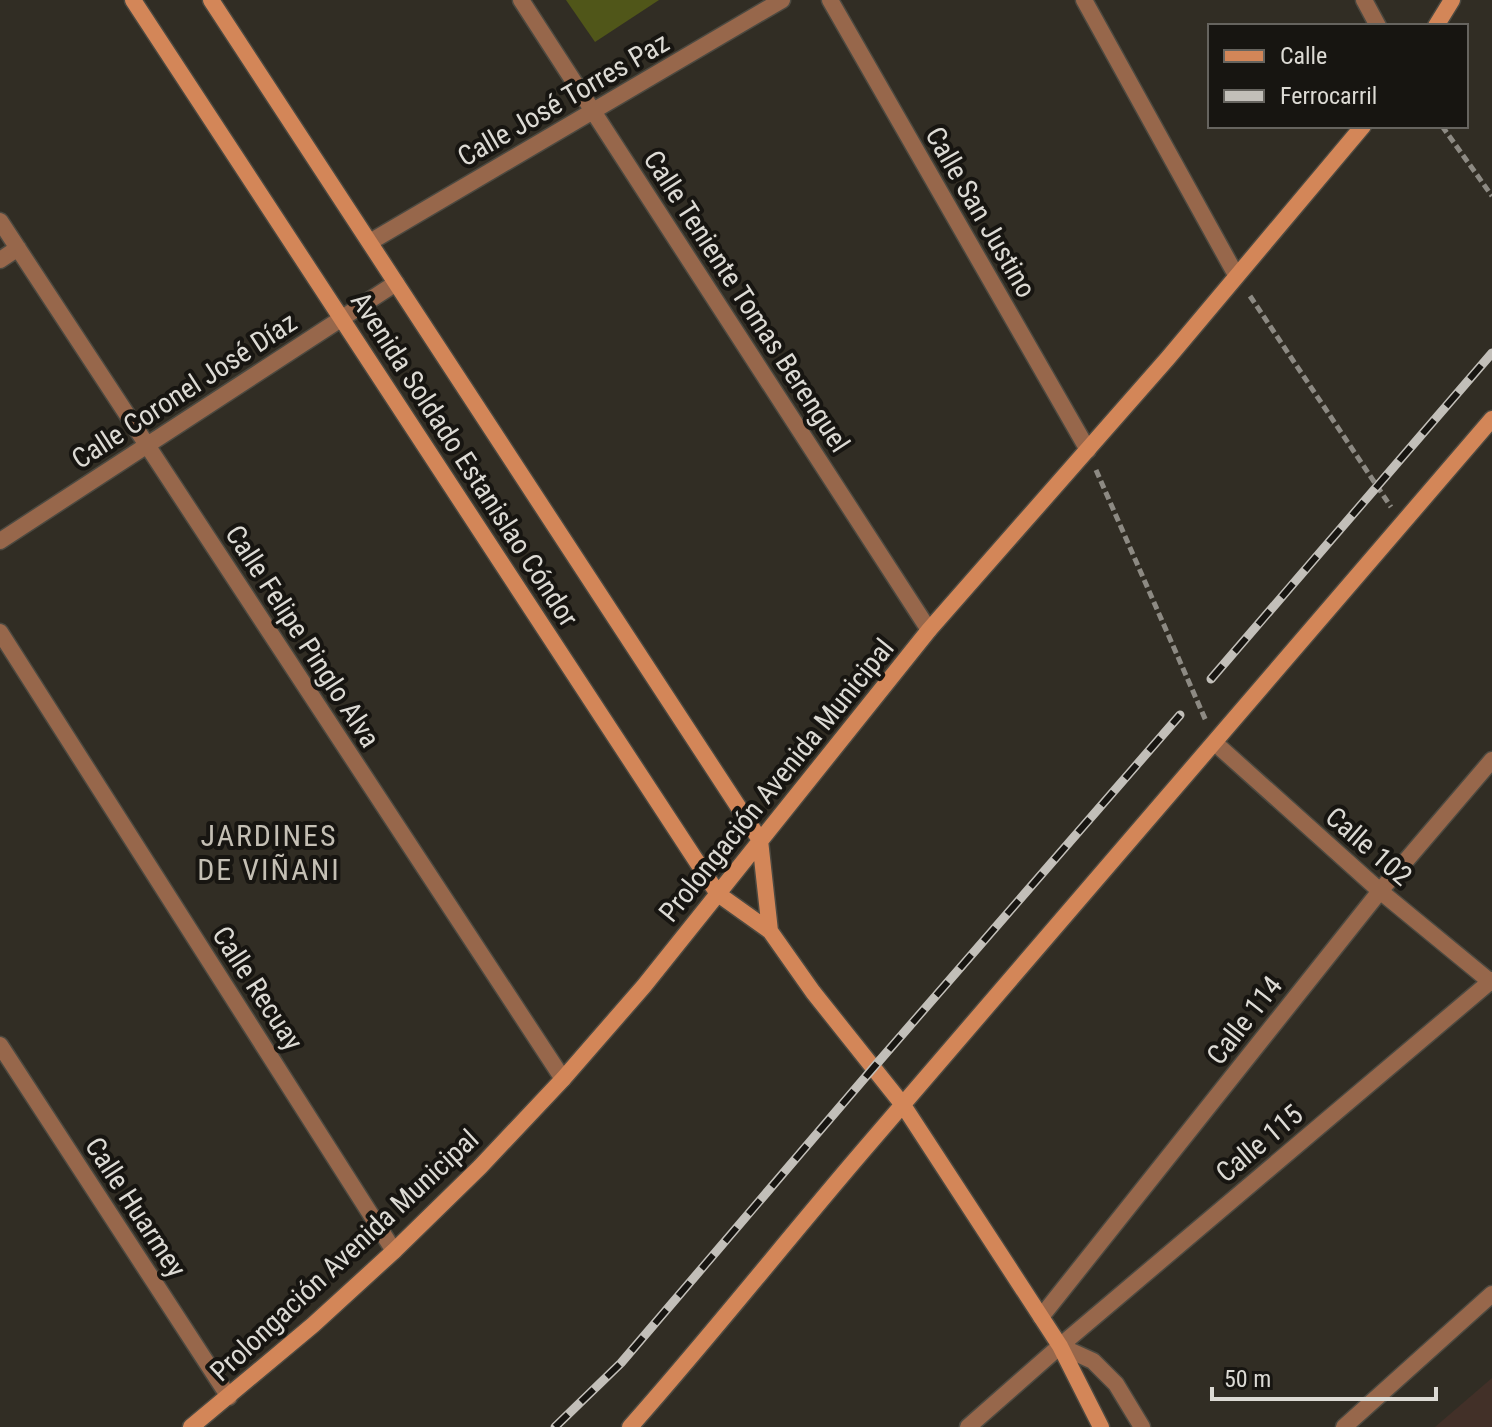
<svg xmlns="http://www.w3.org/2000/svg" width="1492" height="1427" font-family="'Roboto Condensed',sans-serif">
  <rect width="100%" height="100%" fill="#312d24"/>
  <path fill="#423028" d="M1492,1378V1427H1435Z"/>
  <path fill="#505619" d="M566,0H659L595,42Z"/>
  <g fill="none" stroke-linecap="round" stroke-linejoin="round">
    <defs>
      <path id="street" d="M521,0L929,630
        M830,0L1088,450
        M1084,0L1236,275
        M1364,0L1378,26
        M0,221L563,1079
        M370,242L782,0
        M0,260L18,248
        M0,541L396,283
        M0,632L394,1251
        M1215,743L1380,891L1492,983
        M0,1045L229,1397
        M1041,1317L1380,891L1492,760
        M1060,1346L1093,1361L1116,1384L1142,1427
        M968,1427L1060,1346L1492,980
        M1344,1427L1492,1294"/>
      <path id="secondary" d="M133,0L718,894L770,931L813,992L903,1105L1060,1346L1101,1427
        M211,0L760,840L770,931
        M1436,26L1452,0
        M191,1427L313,1325L394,1251L480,1167L563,1079L644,986L929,630L1168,358L1363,126
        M630,1427C710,1337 784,1243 862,1152C1072,908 1282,664 1492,419"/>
    </defs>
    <use href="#street" stroke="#4c4940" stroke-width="19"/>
    <use href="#secondary" stroke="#4c4940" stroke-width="19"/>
    <path stroke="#8d8a83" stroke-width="5" stroke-dasharray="8 4" stroke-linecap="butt" d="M1442,126L1492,196
      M1250,296L1391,507
      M1096,470L1206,721"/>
    <use href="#street" stroke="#97674b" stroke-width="16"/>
    <use href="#secondary" stroke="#d38658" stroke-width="16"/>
    <defs>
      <path id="rail" d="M1211,679L1492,353
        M555,1427L621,1363L874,1067L1180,715"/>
    </defs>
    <use href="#rail" stroke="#c2bfb9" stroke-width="9"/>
    <use href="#rail" stroke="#171511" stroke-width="6" stroke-dasharray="18" stroke-linecap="butt"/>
  </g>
  <g text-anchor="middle" stroke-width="8" stroke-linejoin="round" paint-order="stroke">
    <g font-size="28" fill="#dcdad4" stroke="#171511">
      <text transform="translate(563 99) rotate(-30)" y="10">Calle José Torres Paz</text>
      <text transform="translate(981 212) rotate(60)" y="10">Calle San Justino</text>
      <text transform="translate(747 301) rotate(57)" y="10">Calle Teniente Tomas Berenguel</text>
      <text transform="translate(184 390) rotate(-33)" y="10">Calle Coronel José Díaz</text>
      <text transform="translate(465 459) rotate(57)" y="10">Avenida Soldado Estanislao Cóndor</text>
      <text transform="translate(303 636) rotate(57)" y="10">Calle Felipe Pinglo Alva</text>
      <text transform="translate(776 780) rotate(-51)" y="10">Prolongación Avenida Municipal</text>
      <text transform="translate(1369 846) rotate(41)" y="10">Calle 102</text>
      <text transform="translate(258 988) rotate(57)" y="10">Calle Recuay</text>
      <text transform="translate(1244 1020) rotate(-52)" y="10">Calle 114</text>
      <text transform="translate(1259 1143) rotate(-40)" y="10">Calle 115</text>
      <text transform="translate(136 1207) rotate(57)" y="10">Calle Huarmey</text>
      <text transform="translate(344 1255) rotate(-43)" y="10">Prolongación Avenida Municipal</text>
    </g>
    <g font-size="30" letter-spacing="2" fill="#c4bfb4" stroke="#171511">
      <text x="269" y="846">JARDINES<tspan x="269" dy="34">DE VIÑANI</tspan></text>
    </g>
  </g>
  <rect x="1208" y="24" width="260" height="104" fill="#171511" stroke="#66645f" stroke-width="2"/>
  <rect x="1224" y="50" width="40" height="12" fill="#d38658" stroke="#66645f" stroke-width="2"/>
  <text x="1280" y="64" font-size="24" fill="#dcdad4">Calle</text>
  <rect x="1224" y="90" width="40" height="12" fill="#c2bfb9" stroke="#66645f" stroke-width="2"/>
  <text x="1280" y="104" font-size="24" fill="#dcdad4">Ferrocarril</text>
  <path d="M1212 1387v12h224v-12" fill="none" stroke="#dcdad4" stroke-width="4"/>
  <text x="1224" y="1387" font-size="24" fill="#dcdad4" stroke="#171511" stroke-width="6" paint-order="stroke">50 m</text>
</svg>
